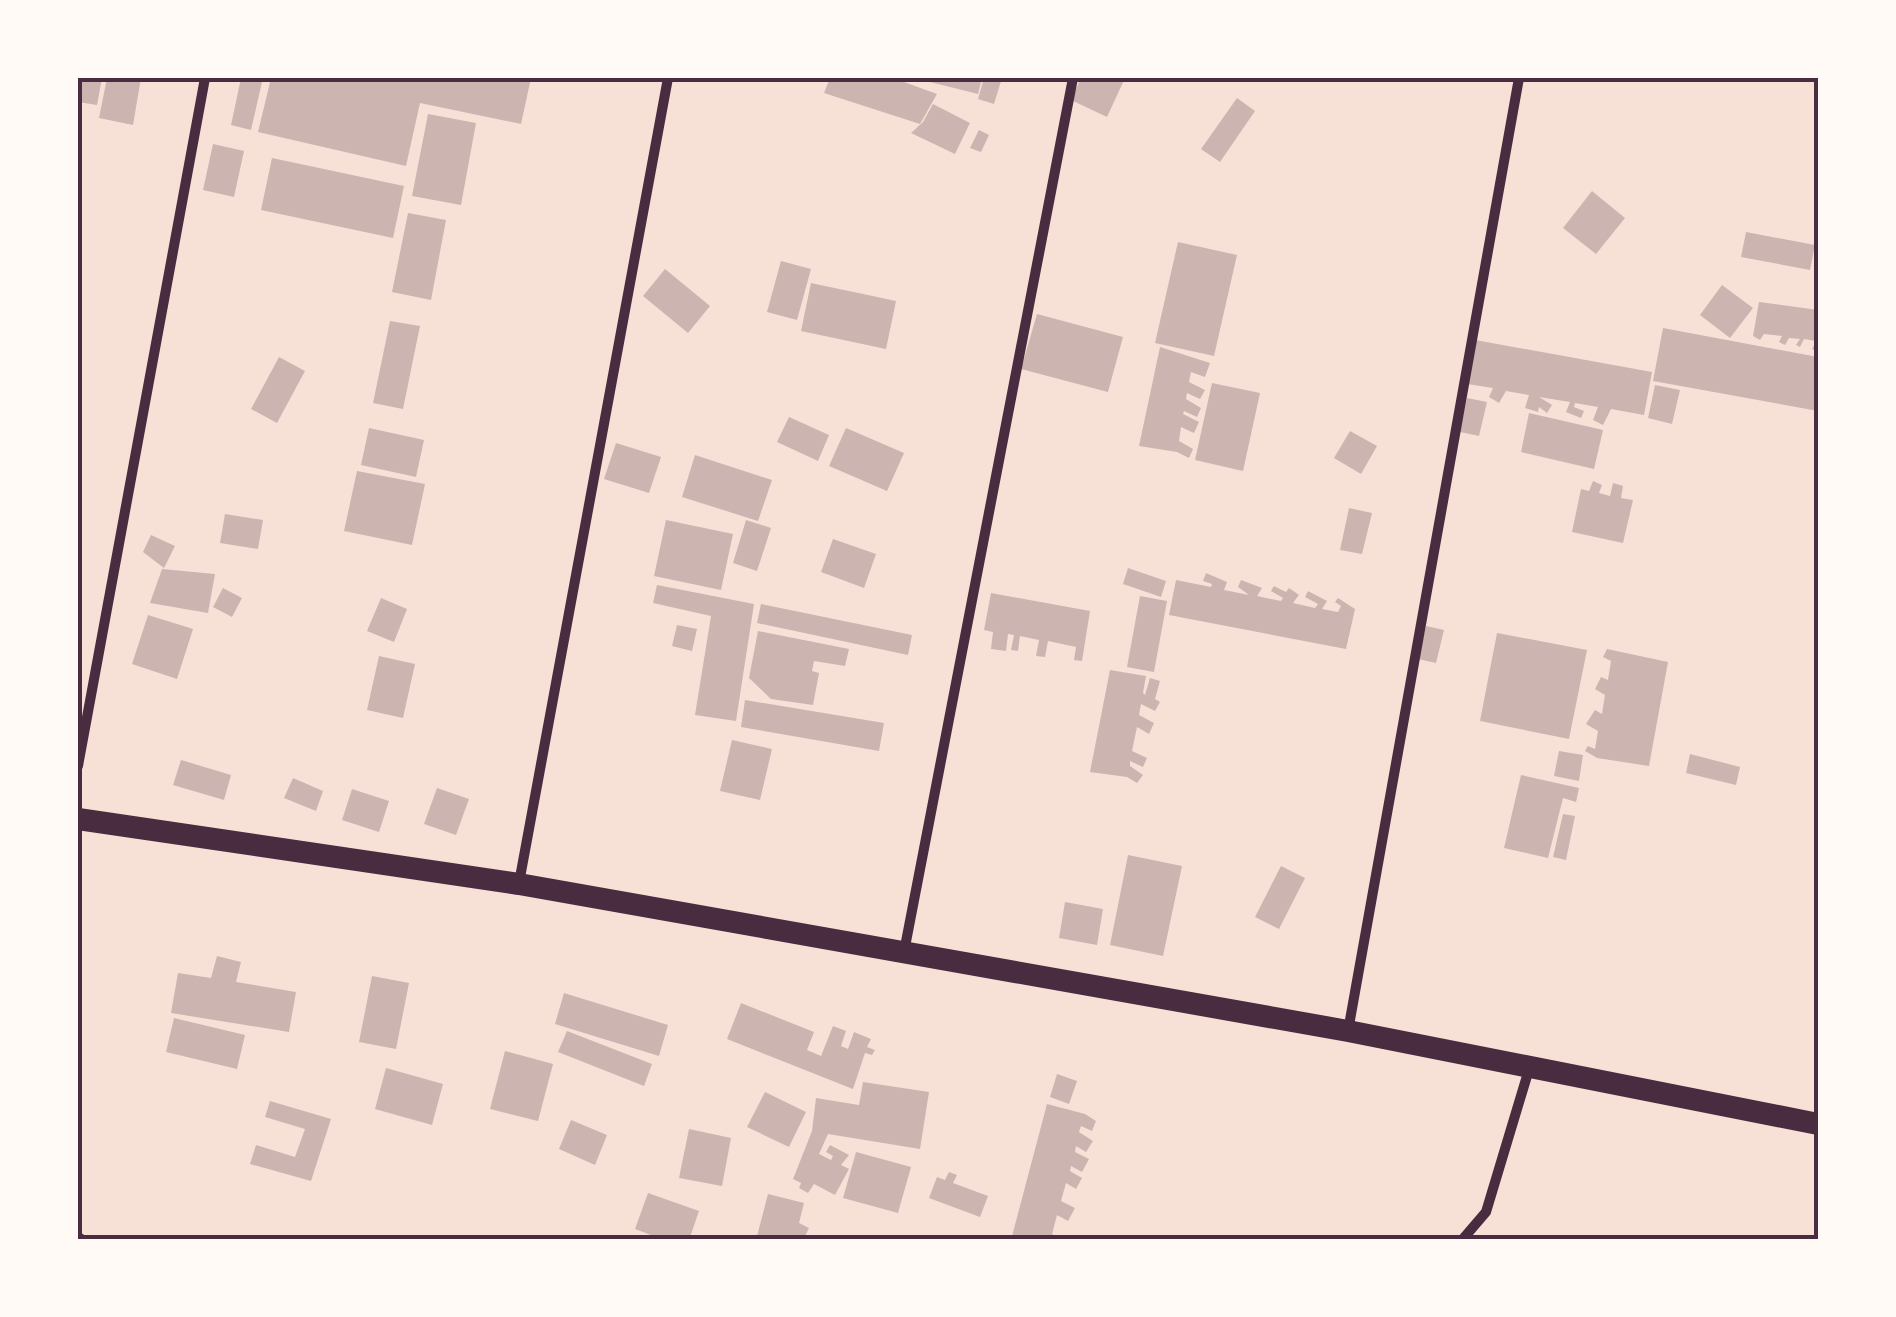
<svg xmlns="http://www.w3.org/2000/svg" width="1896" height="1317" font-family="'Fira Sans',sans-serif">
  <rect width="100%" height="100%" fill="#f7e1d7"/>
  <path fill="#ccb4b1" d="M81,78H102L97,105L78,102Z
    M107,78H141L133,125L99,118Z
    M241,78L262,82L251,130L231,125Z
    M271,78H531L521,124L420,103L406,166L258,132Z
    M830,78H893L937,94L920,124L824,93Z
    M914,78H982L978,94Z
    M984,78H1002L994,104L978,99Z
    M1081,78H1125L1107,117L1071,100Z
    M1237,98L1255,111L1220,162L1201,149Z
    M933,104L970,123L955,154L911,133L923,122Z
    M428,114L476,123L461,205L412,196Z
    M979,130L989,135L981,152L970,148Z
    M213,144L244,151L234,197L203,190Z
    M272,158L404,186L393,238L261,210Z
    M1592,191L1625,218L1596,254L1563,228Z
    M408,213L446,220L431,300L392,292Z
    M1746,232L1815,245L1810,270L1741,257Z
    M1178,242L1237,255L1214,356L1155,343Z
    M781,261L811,269L797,320L767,312Z
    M665,269L710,306L688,333L643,296Z
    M811,283L896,301L886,349L801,331Z
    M1722,285L1753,308L1730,338L1700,315Z
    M1759,302L1818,310V352L1812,349L1816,341L1804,339L1800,347L1796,345L1800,339L1789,338L1785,345L1779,342L1782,336L1764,334L1760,340L1753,336Z
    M1037,314L1123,337L1108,392L1021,369Z
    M390,321L420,326L403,409L373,403Z
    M1663,328L1818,357V411L1653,381Z
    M1475,340L1652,372L1644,415L1611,409L1603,425L1593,420L1598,407L1575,403L1574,407L1584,411L1581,418L1566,412L1570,402L1539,397L1552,405L1547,413L1539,407L1538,412L1525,408L1529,395L1506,391L1499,403L1489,397L1493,388L1467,384Z
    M1160,347L1210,363L1205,377L1191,372L1189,382L1205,390L1200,399L1187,393L1186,399L1201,408L1197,417L1184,411L1183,414L1199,422L1194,433L1181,427L1179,441L1193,449L1189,458L1177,452L1139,446Z
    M279,357L305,371L277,423L251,409Z
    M1212,383L1260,393L1243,471L1195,460Z
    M1655,385L1680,390L1672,424L1648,418Z
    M1467,398L1487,402L1479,436L1460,432Z
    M1529,413L1603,430L1594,469L1521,452Z
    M789,417L829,435L818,461L777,442Z
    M369,428L424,440L416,477L361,465Z
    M846,428L904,453L887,491L829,466Z
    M1350,431L1377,446L1361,474L1334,458Z
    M616,443L661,457L649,493L604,479Z
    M695,455L772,480L758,521L682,497Z
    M357,471L425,484L412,545L344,531Z
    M1593,481L1602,485L1599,493L1610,496L1613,483L1623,486L1621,498L1633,500L1623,543L1572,532L1581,489L1589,491Z
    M1349,508L1372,513L1362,554L1340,550Z
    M225,514L263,520L258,549L220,543Z
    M666,520L733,534L721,590L654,576Z
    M746,520L771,528L757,571L733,563Z
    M151,535L175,546L164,568L143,552Z
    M833,539L876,554L864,588L821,572Z
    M1128,568L1166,581L1161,597L1123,584Z
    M162,569L215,574L208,613L150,603Z
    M1206,573L1227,582L1224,590L1249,595L1238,587L1241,580L1262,588L1257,596L1281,601L1283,598L1271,591L1274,586L1286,592L1289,588L1299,595L1293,603L1315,608L1318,604L1305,597L1308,591L1327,601L1322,609L1338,612L1341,606L1335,602L1338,598L1355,609L1346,649L1169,615L1176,580L1211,587L1212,584L1203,581Z
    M657,585L754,604L736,721L695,715L711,616L653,603Z
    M223,588L242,598L232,617L213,607Z
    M991,593L1090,611L1082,661L1074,660L1076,647L1048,641L1045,657L1036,656L1039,640L1020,636L1018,651L1011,650L1014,635L1008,634L1006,651L991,649L993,632L984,630Z
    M1140,596L1167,601L1154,672L1127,667Z
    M381,598L407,609L394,642L367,631Z
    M761,604L912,635L908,655L757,623Z
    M148,615L193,629L177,679L132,664Z
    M677,625L697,629L692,651L672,646Z
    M1426,626L1444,630L1436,663L1418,659Z
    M758,631L849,649L845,666L814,661L812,671L819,673L813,705L771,699L749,678Z
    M1497,633L1587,650L1569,739L1480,721Z
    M1607,649L1668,662L1649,766L1597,758L1585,751L1588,746L1595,749L1598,731L1586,724L1595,710L1602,714L1605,695L1595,689L1601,677L1608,680L1611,661L1603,657Z
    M379,656L415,664L403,718L367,710Z
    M1110,670L1146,676L1143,693L1145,695L1150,678L1160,681L1155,699L1160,702L1155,711L1141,704L1139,715L1154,723L1149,734L1137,727L1132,751L1147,758L1143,767L1130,761V766L1143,775L1137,783L1127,777L1090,772Z
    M745,700L884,723L879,751L741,727Z
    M732,740L772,749L760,800L720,791Z
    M1559,751L1583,755L1579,781L1554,776Z
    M1690,754L1740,767L1736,785L1686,773Z
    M181,760L231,775L224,800L173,785Z
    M1521,775L1579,788L1576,802L1563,798L1548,858L1504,848Z
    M293,778L323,791L316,811L284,798Z
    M437,788L469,799L456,835L424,824Z
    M352,789L389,801L379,832L342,820Z
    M1563,814L1575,816L1566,860L1553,857Z
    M1128,855L1182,866L1163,956L1110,945Z
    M1281,866L1305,878L1279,929L1255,917Z
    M1065,902L1103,909L1097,945L1059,938Z
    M217,956L241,962L236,982L296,992L289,1032L171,1013L178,973L211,978Z
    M372,976L409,983L396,1049L359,1042Z
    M564,993L668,1025L659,1056L555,1024Z
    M741,1003L814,1032L807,1050L821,1056L833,1026L846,1031L841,1046L848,1049L854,1032L871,1039L867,1047L875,1050L872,1055L865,1053L853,1089L727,1039Z
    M174,1018L245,1035L237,1069L166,1052Z
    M567,1031L652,1064L644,1086L558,1052Z
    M505,1051L553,1064L538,1121L490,1109Z
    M386,1068L443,1084L432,1125L375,1109Z
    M1057,1074L1077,1081L1069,1104L1050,1097Z
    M863,1082L929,1092L920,1149L828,1134L819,1154L831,1160L833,1156L826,1152L830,1145L849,1155L841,1165L849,1169L835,1195L814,1184L808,1193L799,1188L801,1183L793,1179L812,1131L816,1098L859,1105Z
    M765,1092L806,1112L789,1147L747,1127Z
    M270,1101L331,1119L311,1181L250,1164L256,1145L295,1157L305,1129L265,1117Z
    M1047,1104L1085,1114L1096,1121L1092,1131L1081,1126L1079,1132L1093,1141L1086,1152L1076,1146L1075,1152L1089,1159L1082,1172L1071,1166L1070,1171L1082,1178L1076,1189L1066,1183L1061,1201L1075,1208L1068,1221L1057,1215L1052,1234L1062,1240H1011Z
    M571,1120L607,1135L595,1165L559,1149Z
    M689,1129L731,1138L722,1186L679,1178Z
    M856,1152L911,1167L898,1213L843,1198Z
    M949,1172L957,1175L953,1183L988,1196L980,1217L929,1198L937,1177L945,1180Z
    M648,1193L699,1211L689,1240H664L635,1229Z
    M768,1194L804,1203L799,1223L809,1228L803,1240H756Z"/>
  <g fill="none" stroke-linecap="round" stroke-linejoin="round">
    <path stroke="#4a2c40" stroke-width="10" d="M78,766L205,78
      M519,883L668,78
      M904,952L1073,78
      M1348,1031L1519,78
      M78,1237L83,1240
      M1462,1240L1486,1212L1530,1066"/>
    <path stroke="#4a2c40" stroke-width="22" d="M78,819L519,884L1348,1031L1818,1124"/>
  </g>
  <rect width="1896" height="1317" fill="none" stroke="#fffaf5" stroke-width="160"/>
  <rect x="80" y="80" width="1736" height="1157" fill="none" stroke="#4a2c40" stroke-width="4"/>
</svg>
